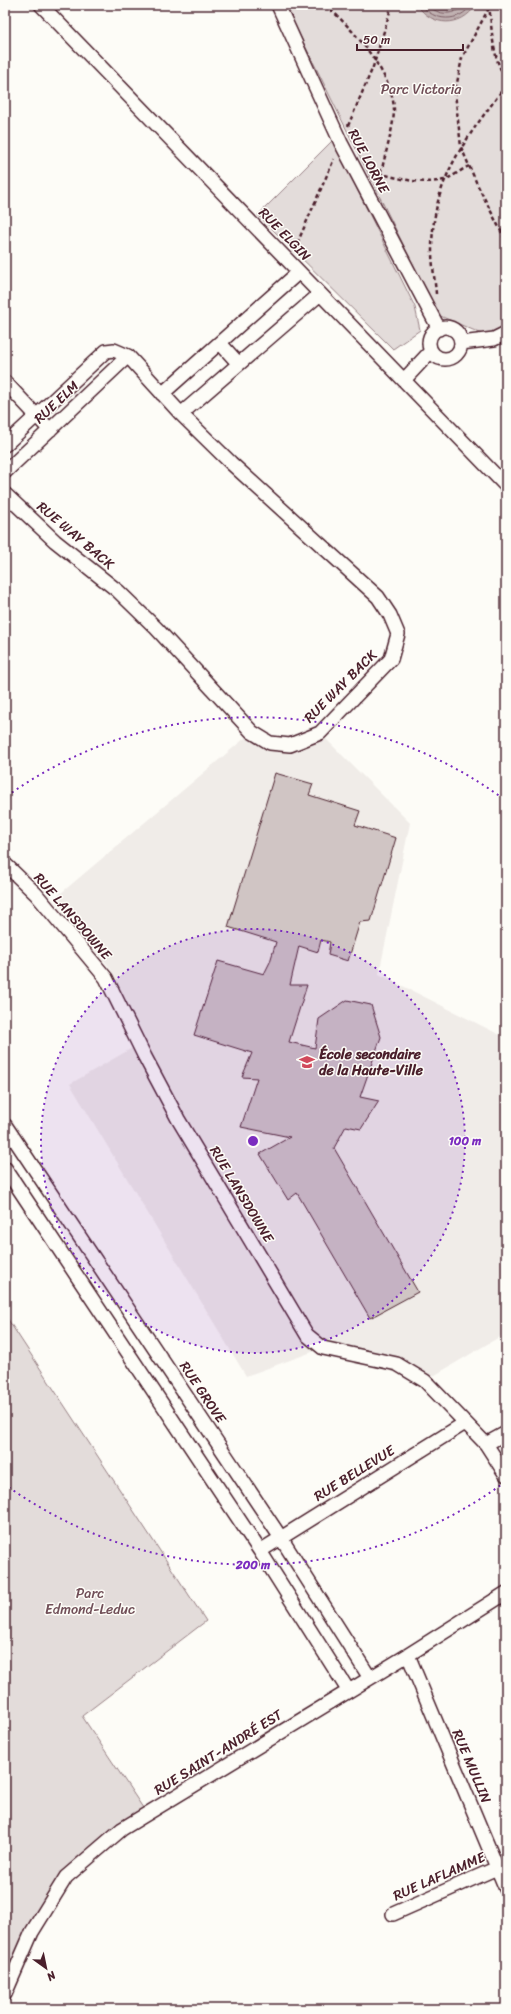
<svg xmlns="http://www.w3.org/2000/svg" width="511" height="2014" font-family="Sriracha,sans-serif">
  <rect width="100%" height="100%" fill="#fdfcf7"/>
  <filter id="ink" filterUnits="userSpaceOnUse"><feTurbulence type="fractalNoise" baseFrequency=".025" numOctaves="2"/><feDisplacementMap in="SourceGraphic" scale="8" xChannelSelector="R" yChannelSelector="G"/><feConvolveMatrix kernelMatrix="1 2 1 2 8 2 1 2 1" color-interpolation-filters="sRGB"/></filter>
  <g filter="url(#ink)">
    <path fill="#f0ece8" d="M252,732L270,743L320,733L410,823L379,974L506,1038V1333L425,1381L397,1364L323,1348L246,1376L70,1084L146,1040L110,968L54,899Z"/>
    <path fill="#e3dcda" stroke="#967e82" d="M285,5H506V333L494,339L438,315Z
      M333,140L415,307L420,330L393,349L258,215Z
      M5,1315L206,1621L82,1716L147,1814L66,1877L5,1994Z"/>
    <path fill="#c0b1b1" stroke="#91777b" d="M417,5H476C461,28 432,27 417,5Z"/>
    <g fill="none" stroke-linecap="round" stroke-linejoin="round">
      <path stroke="#795961" stroke-width="1" d="M422,5C433,22 460,23 471,5
        M428,5C439,17 454,15 465,5"/>
    </g>
    <path fill="#d0c5c4" stroke="#4a1f2b" d="M275,773L313,784L309,795L360,811L355,825L396,838L371,921L360,922L348,961L328,955L330,942L321,940L318,952L299,946L290,985H307L289,1042L315,1048L319,1019L347,1000L371,1005L381,1037L360,1097L379,1101L361,1129L346,1126L334,1148L418,1292L370,1318L297,1193L288,1200L260,1154L290,1137L241,1127L257,1078L242,1077L252,1053L194,1035L218,961L264,974L270,962L276,942L228,927Z"/>
    <g fill="none" stroke-linecap="round" stroke-linejoin="round">
      <defs>
        <path id="minor" d="M41,5L506,486
          M278,5L341,143L439,329
          M429 343a16 16 0 1 1 32 0a16 16 0 1 1-32 0Z
          M220,343L238,363
          M461,343L494,339L506,333
          M404,380L431,351
          M5,382L50,430
          M162,394L299,272
          M181,414L320,294
          M5,445L106,351L114,350L128,356L181,414L231,463L378,597L390,615L398,634L391,659L320,733L290,745L270,743L252,732L156,628L118,591L55,541L5,494
          M5,472L128,356
          M5,864L36,894L106,978L145,1057L178,1119L307,1335L323,1348L397,1364L425,1381L486,1444L506,1475
          M5,1125L281,1538L370,1678
          M5,1168L260,1551L348,1690
          M486,1444L506,1433
          M260,1551L465,1423
          M408,1655L506,1889
          M393,1914L497,1868
          M5,1994L32,1932L66,1877L122,1829L408,1655L506,1593"/>
      </defs>
      <use href="#minor" stroke="#4a1f2b" stroke-width="16"/>
      <path stroke="#4a1f2b" stroke-width="2.5" stroke-dasharray="4 3" stroke-linecap="butt" d="M325,5C352,27 394,75 394,111C393,131 386,150 382,169L379,173L373,176
        M489,5C492,29 492,58 506,79
        M489,8L462,58L455,93L461,147L477,184L506,241
        M348,126L373,67L392,5
        M379,173C400,179 422,185 444,180C452,177 461,170 469,166
        M293,248L296,246L334,159
        M436,294C435,280 432,265 432,251C432,178 465,141 506,85"/>
      <use href="#minor" stroke="#fdfcf7" stroke-width="13"/>
    </g>
  </g>
  <circle cx="253" cy="1141" r="212" fill="#7b2cbf" fill-opacity=".12"/>
  <g fill="none" stroke="#7b2cbf" stroke-width="2" stroke-dasharray="2 4">
    <circle cx="253" cy="1141" r="212"/>
    <path d="M505 1482A424 424 0 0 1 7 1486M7 796A424 424 0 0 1 505 800"/>
  </g>
  <defs>
    <symbol id="school-bare" viewBox="-9 -9 18 18"><path d="M0-5L7-2L0 1L-7-2ZM-4 1L0 2.5L4 1V4Q0 6-4 4Z" fill="#d1495b" stroke="#fdfcf7" stroke-width="2.5" paint-order="stroke"/></symbol>
  </defs>
  <g fill-rule="evenodd">
    <use href="#school-bare" x="296" y="1051" width="22" height="22"/>
  </g>
  <g text-anchor="middle" stroke-width="3" stroke-linejoin="round" paint-order="stroke">
    <g font-size="14" fill="#704e57" stroke="#fdfcf7">
      <text x="421" y="94">Parc Victoria</text>
      <text x="90" y="1598">Parc<tspan x="90" dy="16">Edmond-Leduc</tspan></text>
    </g>
    <g font-size="14" fill="#4a1f2b" stroke="#fdfcf7">
      <text transform="translate(369 161) rotate(62)" y="5">RUE LORNE</text>
      <text transform="translate(285 234) rotate(46)" y="5">RUE ELGIN</text>
      <text transform="translate(56 402) rotate(-43)" y="5">RUE ELM</text>
      <text transform="translate(76 535) rotate(40)" y="5">RUE WAY BACK</text>
      <text transform="translate(340 686) rotate(-45)" y="5">RUE WAY BACK</text>
      <text transform="translate(73 916) rotate(49)" y="5">RUE LANSDOWNE</text>
      <text transform="translate(242 1194) rotate(59)" y="5">RUE LANSDOWNE</text>
      <text transform="translate(203 1392) rotate(56)" y="5">RUE GROVE</text>
      <text transform="translate(354 1473) rotate(-32)" y="5">RUE BELLEVUE</text>
      <text transform="translate(218 1752) rotate(-32)" y="5">RUE SAINT-ANDRÉ EST</text>
      <text transform="translate(472 1766) rotate(67)" y="5">RUE MULLIN</text>
      <text transform="translate(439 1876) rotate(-24)" y="5">RUE LAFLAMME</text>
    </g>
    <g font-size="14" font-weight="bold" fill="#4a1f2b" stroke="#fdfcf7" text-anchor="start">
      <text x="319" y="1059">École secondaire<tspan x="319" dy="16">de la Haute-Ville</tspan></text>
    </g>
  </g>
  <circle cx="253" cy="1141" r="6" fill="#7b2cbf" stroke="#fdfcf7" stroke-width="2"/>
  <g font-size="12" text-anchor="middle" font-weight="bold" fill="#7b2cbf" stroke="#fdfcf7" stroke-width="3" stroke-linejoin="round" paint-order="stroke">
    <text x="465" y="1145">100 m</text>
    <text x="253" y="1569">200 m</text>
  </g>
  <rect width="511" height="2014" fill="none" stroke="#fdfcf7" stroke-width="20"/>
  <rect x="10" y="10" width="491" height="1994" fill="none" stroke="#4a1f2b" stroke-width="1.5" filter="url(#ink)"/>
  <g transform="translate(46 1968) rotate(147)" stroke="#fdfcf7" stroke-width="3" paint-order="stroke">
  <path d="M0-3L7 15L0 10L-7 15Z" fill="#4a1f2b"/>
  <text y="-6" font-size="11" font-weight="bold" text-anchor="middle" fill="#4a1f2b">N</text>
  </g>
  <path d="M357 44v6h106v-6" fill="none" stroke="#4a1f2b" stroke-width="2"/>
  <text x="363" y="44" font-size="12" fill="#4a1f2b" stroke="#fdfcf7" stroke-width="3" paint-order="stroke">50 m</text>
</svg>
